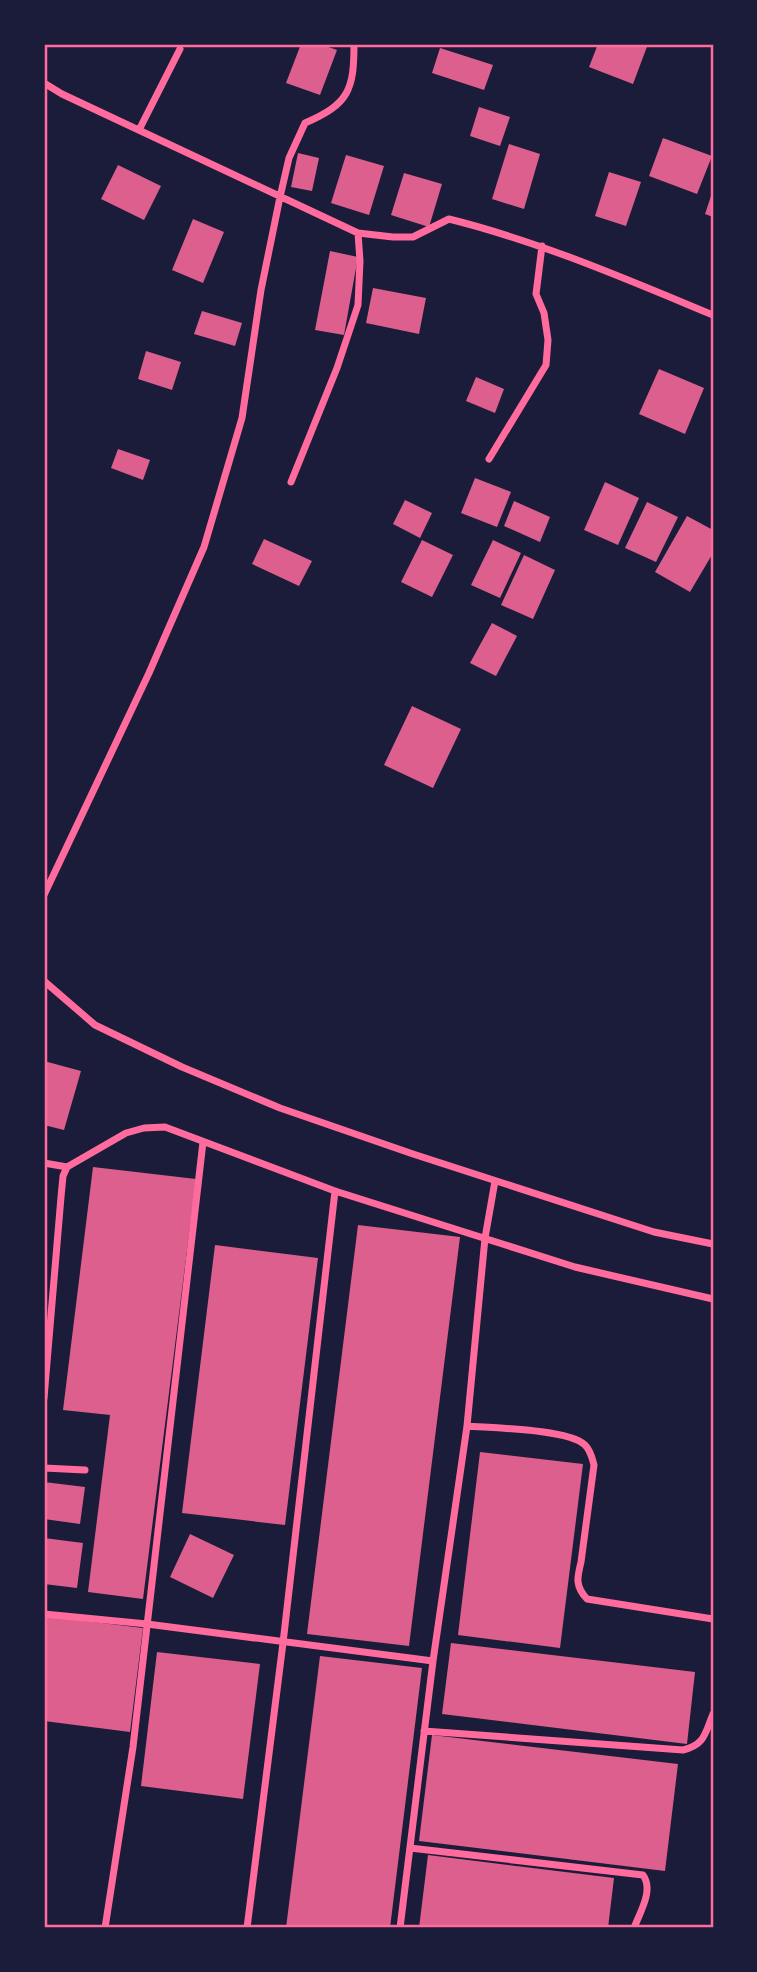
<svg xmlns="http://www.w3.org/2000/svg" width="757" height="1972" font-family="'Varela Round',sans-serif">
  <rect width="100%" height="100%" fill="#1b1b3a"/>
  <path fill="#dd5f8e" d="M301,44H320L337,50L320,95L286,83Z
    M598,44H648L633,84L589,67Z
    M440,48L493,65L484,90L432,73Z
    M479,107L510,117L500,146L470,136Z
    M663,138L712,156L697,194L649,176Z
    M509,144L540,154L524,209L492,199Z
    M298,153L319,158L312,191L291,187Z
    M346,155L384,166L369,215L331,203Z
    M118,165L161,186L144,220L101,199Z
    M609,172L641,182L626,226L595,216Z
    M404,173L442,184L429,227L391,215Z
    M713,190V217L705,214Z
    M193,219L224,232L203,283L172,270Z
    M330,251L358,257L344,335L315,330Z
    M373,288L426,298L419,334L366,323Z
    M202,311L242,323L235,346L194,334Z
    M146,351L181,362L172,390L138,379Z
    M659,369L704,388L685,434L639,414Z
    M476,377L504,389L495,413L466,401Z
    M118,449L150,460L143,480L111,468Z
    M475,478L511,492L497,527L461,513Z
    M605,482L639,498L618,545L584,530Z
    M405,500L432,513L420,538L393,524Z
    M514,501L550,517L540,542L504,526Z
    M647,502L678,517L656,562L625,548Z
    M687,516L713,530V553L690,592L655,572Z
    M264,539L312,561L299,586L252,564Z
    M422,540L453,555L432,597L401,582Z
    M493,540L521,553L500,598L471,585Z
    M524,555L555,570L533,619L501,605Z
    M492,623L517,636L496,676L470,663Z
    M412,706L461,729L433,788L384,765Z
    M44,1061L81,1071L64,1130L44,1125Z
    M93,1167L196,1179L143,1599L88,1592L110,1415L63,1410Z
    M358,1225L460,1237L409,1646L307,1634Z
    M215,1245L318,1258L285,1525L182,1513Z
    M480,1452L583,1464L560,1648L458,1635Z
    M44,1482L85,1487L80,1524L44,1519Z
    M190,1534L234,1555L213,1598L170,1577Z
    M44,1538L83,1543L77,1588L44,1584Z
    M44,1616L143,1628L130,1732L44,1721Z
    M451,1643L695,1672L687,1744L442,1714Z
    M157,1652L260,1664L243,1799L141,1786Z
    M320,1656L422,1668L390,1928H286Z
    M432,1735L678,1764L665,1871L419,1841Z
    M428,1855L614,1878L608,1928H419Z"/>
  <g fill="none" stroke-linecap="round" stroke-linejoin="round">
    <path stroke="#ff6b9d" stroke-width="7" d="M44,83L62,94L358,233L393,237H413L449,219C541,242 626,279 713,315
      M139,130L180,49
      M489,459L546,365L548,340L544,313L536,294L542,246
      M291,482L337,368L358,305L360,261L358,233
      M44,895L149,673L204,547L242,418L261,290L280,197L289,158L305,123C349,104 354,90 354,44
      M44,981L95,1025L182,1067L280,1108L413,1154L654,1232L713,1244
      M44,1163L67,1167L63,1176L61,1197L44,1398
      M67,1167L126,1133L144,1128L165,1127L335,1191L575,1267L713,1299
      M467,1426C492,1428 569,1429 585,1445C591,1451 592,1458 594,1465L581,1562C577,1578 575,1586 587,1599L713,1619
      M44,1468L85,1470
      M44,1614L147,1624L433,1661
      M424,1731L683,1750C705,1745 705,1733 713,1714
      M410,1848L643,1875C654,1890 640,1912 634,1928
      M105,1928L133,1747L203,1142
      M247,1928L283,1643L335,1191
      M400,1928L433,1661L467,1426L485,1238L495,1181"/>
  </g>
  <rect width="757" height="1972" fill="none" stroke="#1b1b3a" stroke-width="91"/>
  <rect x="46" y="46" width="666" height="1880" fill="none" stroke="#ff6b9d" stroke-width="2.5"/>
</svg>
